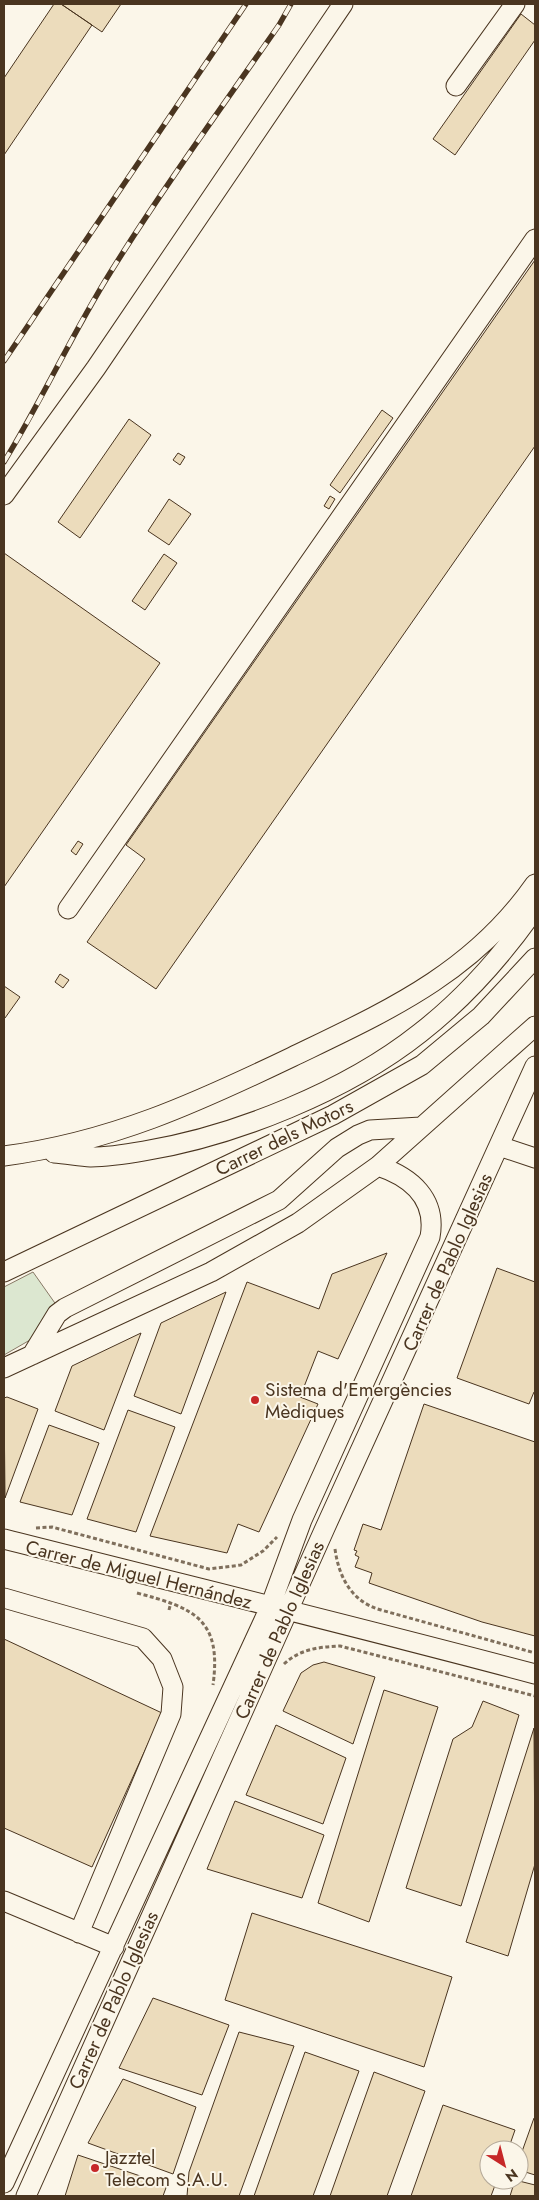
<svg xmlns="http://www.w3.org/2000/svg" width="539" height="2200" font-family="Jost,sans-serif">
  <rect width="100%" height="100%" fill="#fbf6e9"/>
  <path fill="#dce7d0" stroke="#887966" d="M33,1272L57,1306L30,1340L4,1355V1287Z"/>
  <path fill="#ecdcbc" stroke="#4a3520" d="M54,4H61L92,25L4,155V78Z
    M61,4H121L102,32Z
    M521,14L535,25V40L455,155L433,139Z
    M535,260V446L156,989L87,942L145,859L126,845Z
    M382,410L393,418L340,493L330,485Z
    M129,419L151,435L80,538L58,522Z
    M178,453L185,457L180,465L173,460Z
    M330,496L335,499L329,509L324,506Z
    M169,499L191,514L169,545L148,531Z
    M4,553L160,663L4,887Z
    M164,554L177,563L145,610L132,601Z
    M78,841L83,844L76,855L71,851Z
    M60,974L69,980L63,988L55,982Z
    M4,986L20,997L5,1018L4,1017Z
    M387,1253L338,1359L318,1351L300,1397L318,1404L259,1532L238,1524L227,1553L150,1536L247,1282L319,1309L332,1274Z
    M497,1268L535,1282V1393L534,1392L529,1404L457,1378Z
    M226,1292L181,1414L134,1396L161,1323Z
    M141,1333L104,1430L55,1411L72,1366Z
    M7,1397L38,1409L5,1498L4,1398Z
    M424,1404L535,1442V1636L482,1622L369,1583L372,1573L355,1567L359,1557L355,1555L357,1551L354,1550L363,1524L381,1530Z
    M128,1410L175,1427L136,1532L87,1519Z
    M49,1425L99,1443L72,1515L20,1502Z
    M4,1639L162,1713L92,1867L4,1828Z
    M324,1662L375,1677L353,1744L283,1711L301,1673L313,1665Z
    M384,1690L438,1707L369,1922L318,1903Z
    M483,1701L519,1715L461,1906L406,1888L453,1739L472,1727Z
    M276,1725L346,1758L323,1824L246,1795Z
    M534,1728L535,1864L508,1956L466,1942Z
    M235,1801L324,1835L302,1898L207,1869Z
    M252,1913L452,1977L424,2067L225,2000Z
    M153,1998L229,2025L202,2095L119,2068Z
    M239,2032L294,2046L239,2196H187L189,2172Z
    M305,2052L359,2071L313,2196H254Z
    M374,2072L425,2091L387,2196H330Z
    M123,2079L196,2107L173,2174L88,2143Z
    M443,2105L515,2130L508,2150H489V2180H497L491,2196H411Z
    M534,2118L535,2119V2175L519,2170V2160Z
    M78,2155L167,2185L163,2196H65Z
    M515,2180L535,2185V2196H510Z"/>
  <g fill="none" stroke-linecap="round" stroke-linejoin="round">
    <defs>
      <path id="minor" d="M456,86L515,4
        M4,495L96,368L343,4
        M68,909L535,239
        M499,1146L535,1158
        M54,1153C66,1154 79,1156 91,1157C109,1157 127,1154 144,1151C235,1136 347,1091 420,1033C465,998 502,956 535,909
        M4,1156C111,1142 196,1103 292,1057C387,1011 472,974 535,884
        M4,1272L333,1115L422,1065L481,1016L535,958
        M32,1355L57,1314L65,1308L279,1200L337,1148L358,1135L370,1130L421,1127
        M4,1368L211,1272L298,1223L378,1166L535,1026
        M4,1539C181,1584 359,1627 535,1674
        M4,1598L143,1638L162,1659L173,1687L171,1714L79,1933
        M4,1901L114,1947
        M4,2183L270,1607L302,1520L430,1237C437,1199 411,1177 378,1166
        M26,2196L325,1528L535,1066"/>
    </defs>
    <use href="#minor" stroke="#4a3520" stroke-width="21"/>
    <path stroke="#7f6f5c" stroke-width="3" stroke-dasharray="4 2.5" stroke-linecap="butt" d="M36,1528L52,1527L209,1569L241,1565L263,1551L277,1537
      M335,1549C339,1578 352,1602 381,1610L535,1653
      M137,1593C194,1608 222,1619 213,1685
      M169,1610L171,1602
      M284,1664C300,1649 319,1647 340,1646L535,1696"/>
    <use href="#minor" stroke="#fbf6e9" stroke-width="19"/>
    <defs>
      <path id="rail" d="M4,361L246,4
        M4,462C42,400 72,334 110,273C163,188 222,107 279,25L291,4"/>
    </defs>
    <use href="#rail" stroke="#4a3520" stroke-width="5.5"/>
    <use href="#rail" stroke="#fbf6e9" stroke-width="4" stroke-dasharray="11" stroke-linecap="butt"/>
  </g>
  <g fill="#c62828" stroke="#fbf6e9" stroke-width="2">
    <circle cx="255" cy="1400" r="5"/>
    <circle cx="95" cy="2168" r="5"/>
  </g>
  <g text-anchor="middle" stroke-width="4" stroke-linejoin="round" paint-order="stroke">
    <g font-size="19" fill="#4a3520" stroke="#fbf6e9">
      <text transform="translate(284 1137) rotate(-26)" y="7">Carrer dels Motors</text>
      <text transform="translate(447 1262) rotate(-66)" y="7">Carrer de Pablo Iglesias</text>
      <text transform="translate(139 1574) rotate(14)" y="7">Carrer de Miguel Hernández</text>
      <text transform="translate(279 1630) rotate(-66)" y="7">Carrer de Pablo Iglesias</text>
      <text transform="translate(113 2000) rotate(-66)" y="7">Carrer de Pablo Iglesias</text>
    </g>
    <g font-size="19" fill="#4a3520" stroke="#fbf6e9" text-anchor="start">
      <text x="265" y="1396">Sistema d'Emergències<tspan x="265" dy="22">Mèdiques</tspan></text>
      <text x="105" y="2164">Jazztel<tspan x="105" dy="22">Telecom S.A.U.</tspan></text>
    </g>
  </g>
  <rect width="539" height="2200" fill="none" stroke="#4a3520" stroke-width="10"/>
  <g transform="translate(504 2165) rotate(144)"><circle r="24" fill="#fbf6e9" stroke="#b4a999"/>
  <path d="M0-4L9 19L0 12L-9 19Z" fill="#c62828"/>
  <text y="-8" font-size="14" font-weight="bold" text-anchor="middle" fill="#4a3520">N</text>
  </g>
</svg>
